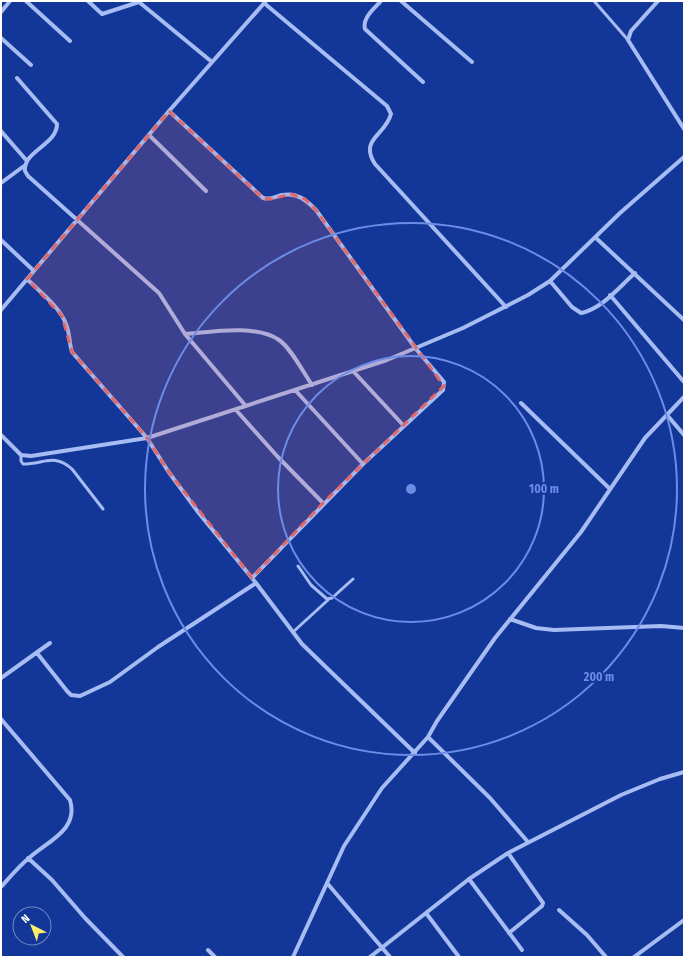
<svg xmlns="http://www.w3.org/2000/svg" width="685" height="958" font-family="'Fira Sans Condensed',sans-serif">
  <rect width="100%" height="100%" fill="#133799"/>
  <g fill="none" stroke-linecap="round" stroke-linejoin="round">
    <path stroke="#a6bcf3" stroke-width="3" d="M594,1L628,40
      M21,455V461L23,464C44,464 54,453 72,469L103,509
      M298,566L311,585L327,599L332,598L353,579
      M293,632L328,600"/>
    <path stroke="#a6bcf3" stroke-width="4" d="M26,1L70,41
      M88,1L102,14L139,2L212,62
      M381,1C374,9 362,18 365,29L423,82
      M401,1L472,62
      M658,1L631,31L628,40L684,129
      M264,3L387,106L391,114C385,136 359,139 375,164L506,307
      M1,12L10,1
      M1,38L31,65
      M17,78L57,124C57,145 23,151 25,171L28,176L159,293L185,334L245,405
      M169,111L263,198C271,200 274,197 282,195C297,192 306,200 316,210L416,349L444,382L443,390L363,464L252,578
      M1,131L27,161
      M149,135L206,191
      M1,183L24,166
      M596,238L684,320
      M1,240L34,271
      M27,279C40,292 60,307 66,324C70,333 69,343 72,352L147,438L168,471L198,512L256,583L302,644L415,753
      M550,281L572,307L581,313C602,309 619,287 635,273
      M610,295L684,382
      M1,310L169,111L266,1
      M185,334C211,332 256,324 279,340C291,348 303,372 312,385
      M353,371L404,426
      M295,390L363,464
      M521,403L610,489
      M236,410L277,456L323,503
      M667,415L684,435
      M1,435L21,455L31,456L147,438L387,360L463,328L528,295L550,281L620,213L684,157
      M510,619L536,628L554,630L661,626L684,628
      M37,653L67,691L71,695L80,696L110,682L158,647L256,583
      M1,678L50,643
      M1,719L70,800C79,830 48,841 29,858C19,866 10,877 1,887
      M428,737L490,798L528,842
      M508,853L543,903L542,906L509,933
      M28,858L52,880L85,918L123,957
      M469,879L522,950
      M327,883L390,957
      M559,910L587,935L606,957
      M426,913L459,957
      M208,950L215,957
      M293,957L344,846L382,788L428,737L437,721L495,638L581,532L645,438L684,397
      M370,957L469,879L508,853L621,795L660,779L684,772
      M634,957L684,920"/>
  </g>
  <path fill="#e26868" fill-opacity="0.2" stroke="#e26868" stroke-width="3" stroke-dasharray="8 5" stroke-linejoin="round" d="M169,111L263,198L271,199L291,194L305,199L316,210L444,386L323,503L252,578L168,471L147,438L72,352L62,316L27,279Z"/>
  <g fill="none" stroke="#6c8ce6" stroke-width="2">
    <circle cx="411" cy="489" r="133"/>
    <circle cx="411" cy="489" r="266"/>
  </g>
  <circle cx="411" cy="489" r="6" fill="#6c8ce6" stroke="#133799" stroke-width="2"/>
  <g font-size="12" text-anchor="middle" font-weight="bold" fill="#6c8ce6" stroke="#133799" stroke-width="4" stroke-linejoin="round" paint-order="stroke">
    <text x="544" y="493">100 m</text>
    <text x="599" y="681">200 m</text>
  </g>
  <rect width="685" height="958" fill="none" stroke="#ffffff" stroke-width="4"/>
  <g transform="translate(32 926) rotate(318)"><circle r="19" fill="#133799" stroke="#7187c2"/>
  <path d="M0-3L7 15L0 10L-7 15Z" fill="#ffed68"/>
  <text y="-6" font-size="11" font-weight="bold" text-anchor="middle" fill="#ffffff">N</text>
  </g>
</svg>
